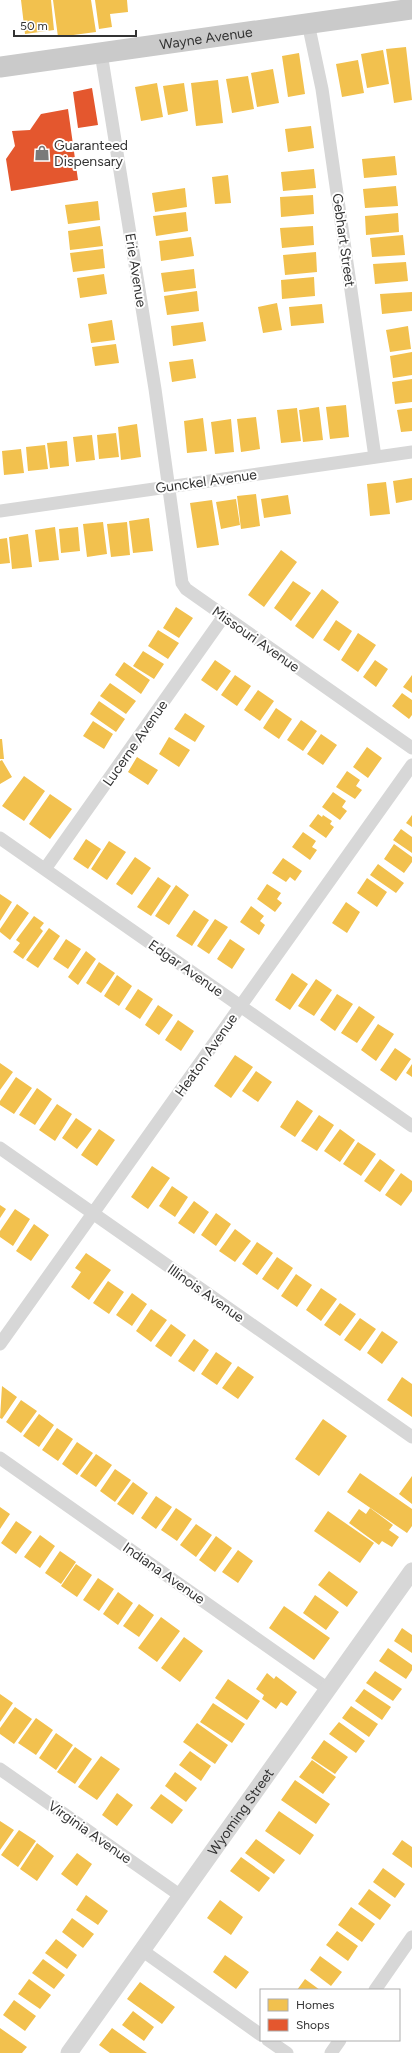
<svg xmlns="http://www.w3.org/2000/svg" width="412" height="2053" font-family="Figtree,sans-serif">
  <rect width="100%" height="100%" fill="#fff"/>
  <path fill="#f2c14e" d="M21,0H51L54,30L25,34Z
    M53,0H91L96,32L58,37Z
    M95,0H127L128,12L110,14L112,27L99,29Z
    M406,47L412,100L394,103L386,49Z
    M383,50L389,84L367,88L361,54Z
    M299,53L305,94L288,97L282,56Z
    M358,60L364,93L342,97L336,64Z
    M273,69L279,103L257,107L251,73Z
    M248,76L254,109L232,113L226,79Z
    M218,80L223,123L196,126L191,83Z
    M157,83L163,117L141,121L135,87Z
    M184,83L188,111L168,115L163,86Z
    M311,126L314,148L288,152L285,129Z
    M395,156L397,175L364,178L362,159Z
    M314,169L316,188L283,191L281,172Z
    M228,175L231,203L215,204L212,177Z
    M396,186L398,206L365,208L363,189Z
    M185,188L187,207L155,212L152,193Z
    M313,195L314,214L281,217L280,197Z
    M98,201L100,220L68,224L65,205Z
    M186,212L188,231L156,236L153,216Z
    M398,213L399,232L366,235L365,216Z
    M100,226L103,246L70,250L68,231Z
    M313,226L314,245L282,248L280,228Z
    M403,235L405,255L372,257L370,238Z
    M191,237L194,256L161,261L159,241Z
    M103,249L105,268L73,272L70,253Z
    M316,252L317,272L285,275L283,255Z
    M406,262L408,281L375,284L373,264Z
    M194,269L196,288L164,292L161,273Z
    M104,274L107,294L80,298L77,278Z
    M314,277L315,296L282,299L281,280Z
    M197,291L199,311L167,315L164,296Z
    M412,292V311L382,314L380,294Z
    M277,303L282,330L263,333L258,307Z
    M322,304L324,323L291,326L289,307Z
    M112,320L115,340L91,343L88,324Z
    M203,322L206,341L173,346L171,326Z
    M408,326L411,349L390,352L386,330Z
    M116,344L119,363L95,366L92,347Z
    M412,352V375L393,378L390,356Z
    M193,359L196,378L172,382L169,362Z
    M412,379V402L395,404L392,382Z
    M346,405L349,437L330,439L326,407Z
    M319,407L323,440L303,442L299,410Z
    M297,408L301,441L281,443L277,410Z
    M412,408V431L401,432L397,410Z
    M256,417L260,449L241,452L237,419Z
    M203,418L207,451L187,453L184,421Z
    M231,419L234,452L215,454L211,422Z
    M137,424L141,457L121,460L118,427Z
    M116,433L119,457L99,459L97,435Z
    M92,435L95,460L76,462L73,437Z
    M67,441L69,466L50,468L47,443Z
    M45,445L48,469L28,471L26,447Z
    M21,449L24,473L4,475L2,451Z
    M412,478V500L396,503L393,481Z
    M386,482L390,514L370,516L367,484Z
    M256,494L260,526L241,529L237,496Z
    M288,495L291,514L264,518L261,499Z
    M236,499L240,525L221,529L216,502Z
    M212,500L219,545L197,548L190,503Z
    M149,518L153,551L133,553L129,521Z
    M103,522L107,554L87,557L83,524Z
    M127,522L130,555L111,557L107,524Z
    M55,527L59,560L39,562L35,530Z
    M78,527L80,551L61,553L59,529Z
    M28,534L32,567L12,569L9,537Z
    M7,538L10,563L0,564V539Z
    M281,550L297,562L264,607L248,595Z
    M293,581L311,593L291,621L274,608Z
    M322,589L339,602L313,639L295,626Z
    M176,607L193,618L179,638L163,628Z
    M336,620L352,631L339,651L323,640Z
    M158,630L179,643L168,659L148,646Z
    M358,633L376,645L358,672L341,660Z
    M143,651L164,664L154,679L133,666Z
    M215,660L231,671L217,691L201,680Z
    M375,660L388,669L376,687L363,677Z
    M124,662L150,680L141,694L115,675Z
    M235,675L251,686L237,706L221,695Z
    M412,675V693L403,687Z
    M110,683L136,701L126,714L100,696Z
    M258,690L274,701L260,721L244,710Z
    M402,693L412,700V715L409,719L392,706Z
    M99,701L125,719L116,732L90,714Z
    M276,708L292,719L279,739L263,728Z
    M185,713L205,726L195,742L174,729Z
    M301,720L317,731L303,751L287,740Z
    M93,721L113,734L104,749L83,736Z
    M321,734L337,745L323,765L307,754Z
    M169,737L190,750L179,767L159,754Z
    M0,739H2L4,759H0Z
    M367,747L382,758L368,778L353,767Z
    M137,757L158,770L148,785L128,772Z
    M2,760L12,777L0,784V761Z
    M347,771L360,780L356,786L362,790L355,799L336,787Z
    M24,776L45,791L24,821L2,806Z
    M333,792L346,801L342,807L347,811L340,820L322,807Z
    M50,794L72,809L50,839L29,824Z
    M318,814L322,817L323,815L332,821L330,824L334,827L326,838L309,826Z
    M412,815V827L406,823Z
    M401,829L412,837V853L393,840Z
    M303,832L316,841L312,847L317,850L310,860L292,847Z
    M86,839L101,849L88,869L73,859Z
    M109,841L126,852L107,880L91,869Z
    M394,844L412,857V862L404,873L384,859Z
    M135,857L151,868L132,895L116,884Z
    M283,858L302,871L295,881L290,877L286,882L272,873Z
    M378,864L404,883L396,893L370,875Z
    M158,877L171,886L151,916L137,907Z
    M367,878L387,892L377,907L357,893Z
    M267,884L281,893L277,899L282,903L275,912L257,899Z
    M176,885L189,895L169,925L155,916Z
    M0,894L12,902L0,921Z
    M346,902L360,912L347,933L332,923Z
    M17,904L29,913L10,940L0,932V929Z
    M251,906L264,916L260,921L265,925L259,935L240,922Z
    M194,910L209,920L192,946L176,936Z
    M34,916L44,923L40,928L43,931L23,959L13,952L20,943L16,940Z
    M215,919L228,927L209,954L197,946Z
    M49,928L60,936L38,968L26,960Z
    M66,939L81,949L68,969L53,959Z
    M230,939L245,949L232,969L217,959Z
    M86,951L96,959L78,985L68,977Z
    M99,962L115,973L101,993L86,983Z
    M292,973L308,984L290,1010L275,1000Z
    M117,975L132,986L119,1006L104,996Z
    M316,979L332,990L314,1016L298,1006Z
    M138,989L153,999L140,1019L125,1009Z
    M337,994L353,1004L335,1031L320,1020Z
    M158,1005L173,1015L159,1035L145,1025Z
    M359,1006L375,1017L357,1043L341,1033Z
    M178,1020L194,1031L181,1051L165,1040Z
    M378,1024L394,1034L376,1061L361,1050Z
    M395,1048L411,1059L396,1081L380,1070Z
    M235,1055L253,1067L231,1098L214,1086Z
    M0,1063L13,1072L0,1090Z
    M412,1064V1077L406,1073Z
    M256,1071L272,1082L258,1102L242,1091Z
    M16,1077L32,1088L14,1114L0,1105V1101Z
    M37,1088L52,1099L35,1125L19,1115Z
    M297,1100L313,1111L295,1137L280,1127Z
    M57,1104L72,1114L55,1141L39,1130Z
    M319,1115L334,1125L317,1151L301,1141Z
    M76,1118L92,1129L77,1149L62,1138Z
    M99,1129L115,1140L97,1166L81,1155Z
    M340,1129L355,1140L340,1162L324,1151Z
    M358,1142L376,1154L361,1176L343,1164Z
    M380,1159L395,1170L380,1192L364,1181Z
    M152,1166L170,1178L148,1209L131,1197Z
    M401,1173L412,1181V1191L401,1206L385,1195Z
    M172,1186L188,1197L175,1217L159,1206Z
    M194,1201L209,1212L194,1234L178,1223Z
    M0,1205L6,1209L0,1218Z
    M15,1209L30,1219L13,1246L0,1237V1231Z
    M216,1213L231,1224L216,1246L201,1235Z
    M34,1224L49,1235L31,1261L16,1251Z
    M235,1229L251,1241L235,1262L219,1251Z
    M257,1242L273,1253L257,1275L242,1264Z
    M86,1253L111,1270L89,1300L71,1287L81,1272L75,1268Z
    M277,1257L293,1268L278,1290L262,1279Z
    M296,1274L312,1285L297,1307L281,1296Z
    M108,1281L124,1292L109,1314L93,1303Z
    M321,1288L337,1299L321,1321L306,1310Z
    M132,1293L147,1304L132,1326L116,1315Z
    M340,1303L356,1314L340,1336L324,1325Z
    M151,1309L167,1320L151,1342L136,1331Z
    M360,1318L376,1329L360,1351L344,1340Z
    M171,1324L186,1335L171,1357L155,1346Z
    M382,1331L398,1342L382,1364L367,1353Z
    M194,1339L209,1350L194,1372L178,1361Z
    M216,1352L232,1363L217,1385L201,1374Z
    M238,1366L254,1377L238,1399L222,1388Z
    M402,1377L412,1384V1417L387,1400Z
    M2,1386L17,1397L2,1419L0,1418Z
    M21,1400L37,1411L21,1433L6,1422Z
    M39,1414L54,1425L39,1447L23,1436Z
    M323,1419L347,1436L319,1476L295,1459Z
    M57,1428L73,1439L58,1461L42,1450Z
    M77,1442L93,1453L77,1475L62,1464Z
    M96,1454L112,1465L96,1487L80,1476Z
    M115,1469L131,1480L115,1502L100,1491Z
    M360,1473L412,1509V1526L407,1533L347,1492Z
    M412,1476V1504L399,1494Z
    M133,1482L148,1493L133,1515L117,1504Z
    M156,1496L172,1507L156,1529L141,1518Z
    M0,1507L10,1514L0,1529Z
    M176,1508L192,1519L177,1541L161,1530Z
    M370,1508L393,1525L389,1530L399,1537L392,1547L382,1541L379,1545L349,1523L359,1509L366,1514Z
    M328,1511L374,1543L360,1563L314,1531Z
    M16,1521L32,1532L16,1554L1,1543Z
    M196,1524L212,1535L196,1557L180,1545Z
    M40,1535L55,1546L40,1568L24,1557Z
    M216,1536L232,1548L215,1572L199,1560Z
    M238,1550L253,1561L238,1583L222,1572Z
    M60,1551L76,1562L61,1584L45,1573Z
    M76,1564L92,1575L77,1597L61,1586Z
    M329,1571L358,1592L347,1607L318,1585Z
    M98,1578L114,1589L99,1611L83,1600Z
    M118,1592L133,1603L118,1625L103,1614Z
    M315,1595L339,1612L326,1630L303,1613Z
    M139,1604L154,1615L139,1637L123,1626Z
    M284,1606L330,1638L314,1660L269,1628Z
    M161,1617L180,1631L157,1662L138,1648Z
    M402,1628L412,1635V1653L394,1641Z
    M184,1637L203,1651L180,1682L161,1668Z
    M388,1648L412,1665V1670L406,1679L379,1661Z
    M375,1671L402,1689L393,1701L366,1683Z
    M267,1673L274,1679L276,1676L297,1692L287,1706L281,1702L276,1709L262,1699L264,1695L256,1689Z
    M228,1679L260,1701L247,1720L215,1698Z
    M364,1689L391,1707L382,1720L355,1701Z
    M0,1694L13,1703L0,1722Z
    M213,1703L245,1724L232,1743L200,1722Z
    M351,1706L378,1724L369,1737L342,1718Z
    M15,1707L32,1719L14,1744L0,1734V1728Z
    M36,1718L53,1730L36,1755L18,1743Z
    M339,1722L365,1741L356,1753L329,1734Z
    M197,1723L228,1745L215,1764L183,1742Z
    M56,1733L73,1745L56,1770L39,1758Z
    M324,1740L348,1757L335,1774L311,1758Z
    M75,1747L92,1759L75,1784L57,1772Z
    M190,1751L211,1766L201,1781L179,1765Z
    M101,1756L120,1769L97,1800L78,1787Z
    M312,1760L336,1777L323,1794L299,1777Z
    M175,1772L197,1788L186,1802L165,1786Z
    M295,1780L330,1804L316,1824L281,1800Z
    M117,1793L133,1805L117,1826L102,1815Z
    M161,1794L183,1810L172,1824L150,1808Z
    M279,1811L314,1835L300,1855L265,1831Z
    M0,1821L14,1830L0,1850Z
    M19,1830L36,1841L18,1867L1,1855Z
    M256,1839L285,1860L274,1874L245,1853Z
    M402,1840L412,1847V1868L392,1854Z
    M37,1843L54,1856L37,1881L20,1869Z
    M77,1853L92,1864L77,1886L61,1874Z
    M241,1857L270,1878L259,1892L230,1871Z
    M383,1868L405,1884L395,1898L373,1882Z
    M369,1889L391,1905L380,1920L358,1904Z
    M86,1895L108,1911L98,1925L76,1910Z
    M220,1900L243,1917L231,1935L207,1918Z
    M351,1907L375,1924L362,1942L338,1925Z
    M72,1918L94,1934L83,1948L62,1932Z
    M337,1931L358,1946L348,1961L326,1945Z
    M56,1939L77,1955L67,1969L45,1953Z
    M225,1955L249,1972L236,1989L213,1972Z
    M320,1956L342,1972L331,1986L310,1970Z
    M43,1959L65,1975L54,1989L32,1973Z
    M29,1979L51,1995L40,2009L18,1994Z
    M305,1979L320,1990H297Z
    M140,1982L175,2007L162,2024L127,1999Z
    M14,2000L36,2016L25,2031L3,2015Z
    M133,2011L154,2027L144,2041L122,2025Z
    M0,2028L27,2047L22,2053H0Z
    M112,2028L147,2053H110L99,2045Z"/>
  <path fill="#e4572e" d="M92,88L98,125L78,128L73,92Z
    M68,109L78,180L11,191L6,159L15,146L12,131L30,130L41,114Z"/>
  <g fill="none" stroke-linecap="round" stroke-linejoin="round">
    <path stroke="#d7d7d7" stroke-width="13" d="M308,23L322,89L375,457
      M101,53L155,389L182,583L186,589L412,748
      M0,511L412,452
      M0,838L412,1126
      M45,869L224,616
      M0,1148L412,1437
      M0,1344L412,765
      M0,1458L328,1689
      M0,1769L181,1896
      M143,1951L261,2035
      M375,1990L412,1937
      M268,2040L287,2053
      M331,2053L340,2040"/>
    <path stroke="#d7d7d7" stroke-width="17" id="s1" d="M69,2053L412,1571"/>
    <path stroke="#cacaca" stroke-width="21" id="s2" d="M0,67L412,9"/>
  </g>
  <defs>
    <symbol id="shop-bare" viewBox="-9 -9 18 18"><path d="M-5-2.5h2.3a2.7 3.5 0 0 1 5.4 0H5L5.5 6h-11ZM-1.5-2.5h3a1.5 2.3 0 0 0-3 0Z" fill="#7a7a7a" stroke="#fff" stroke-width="2.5" paint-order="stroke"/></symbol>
  </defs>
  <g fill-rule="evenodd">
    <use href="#shop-bare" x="31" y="142" width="22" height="22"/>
  </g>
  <g text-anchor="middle" stroke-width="4" stroke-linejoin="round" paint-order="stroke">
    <g font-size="14" fill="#333" stroke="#fff">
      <text dy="5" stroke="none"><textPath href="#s2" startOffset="208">Wayne Avenue</textPath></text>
      <text transform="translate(344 240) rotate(82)" y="5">Gebhart Street</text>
      <text transform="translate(136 270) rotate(81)" y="5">Erie Avenue</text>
      <text transform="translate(206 481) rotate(-8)" y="5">Gunckel Avenue</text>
      <text transform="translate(256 639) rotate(35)" y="5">Missouri Avenue</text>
      <text transform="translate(135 743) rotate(-55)" y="5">Lucerne Avenue</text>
      <text transform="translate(186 968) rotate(35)" y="5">Edgar Avenue</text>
      <text transform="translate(206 1055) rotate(-55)" y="5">Heaton Avenue</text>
      <text transform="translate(206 1293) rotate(35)" y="5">Illinois Avenue</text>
      <text transform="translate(164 1573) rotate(35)" y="5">Indiana Avenue</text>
      <text dy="5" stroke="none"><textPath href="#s1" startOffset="296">Wyoming Street</textPath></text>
      <text transform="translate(90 1832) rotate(35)" y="5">Virginia Avenue</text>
    </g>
    <g font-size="14" fill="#333" stroke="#fff" text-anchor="start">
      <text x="54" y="150">Guaranteed<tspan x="54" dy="16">Dispensary</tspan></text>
    </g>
  </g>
  <rect x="260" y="1989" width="140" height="52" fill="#ffffff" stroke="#adadad"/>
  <rect x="268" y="1999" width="20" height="12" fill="#f2c14e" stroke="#adadad"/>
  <text x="296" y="2009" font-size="12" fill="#333333">Homes</text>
  <rect x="268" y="2019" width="20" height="12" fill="#e4572e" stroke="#adadad"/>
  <text x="296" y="2029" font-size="12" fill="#333333">Shops</text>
  <path d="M14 30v6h122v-6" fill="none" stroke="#333333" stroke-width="2"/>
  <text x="20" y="30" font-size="12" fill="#333333" stroke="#ffffff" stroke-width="3" paint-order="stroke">50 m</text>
</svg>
